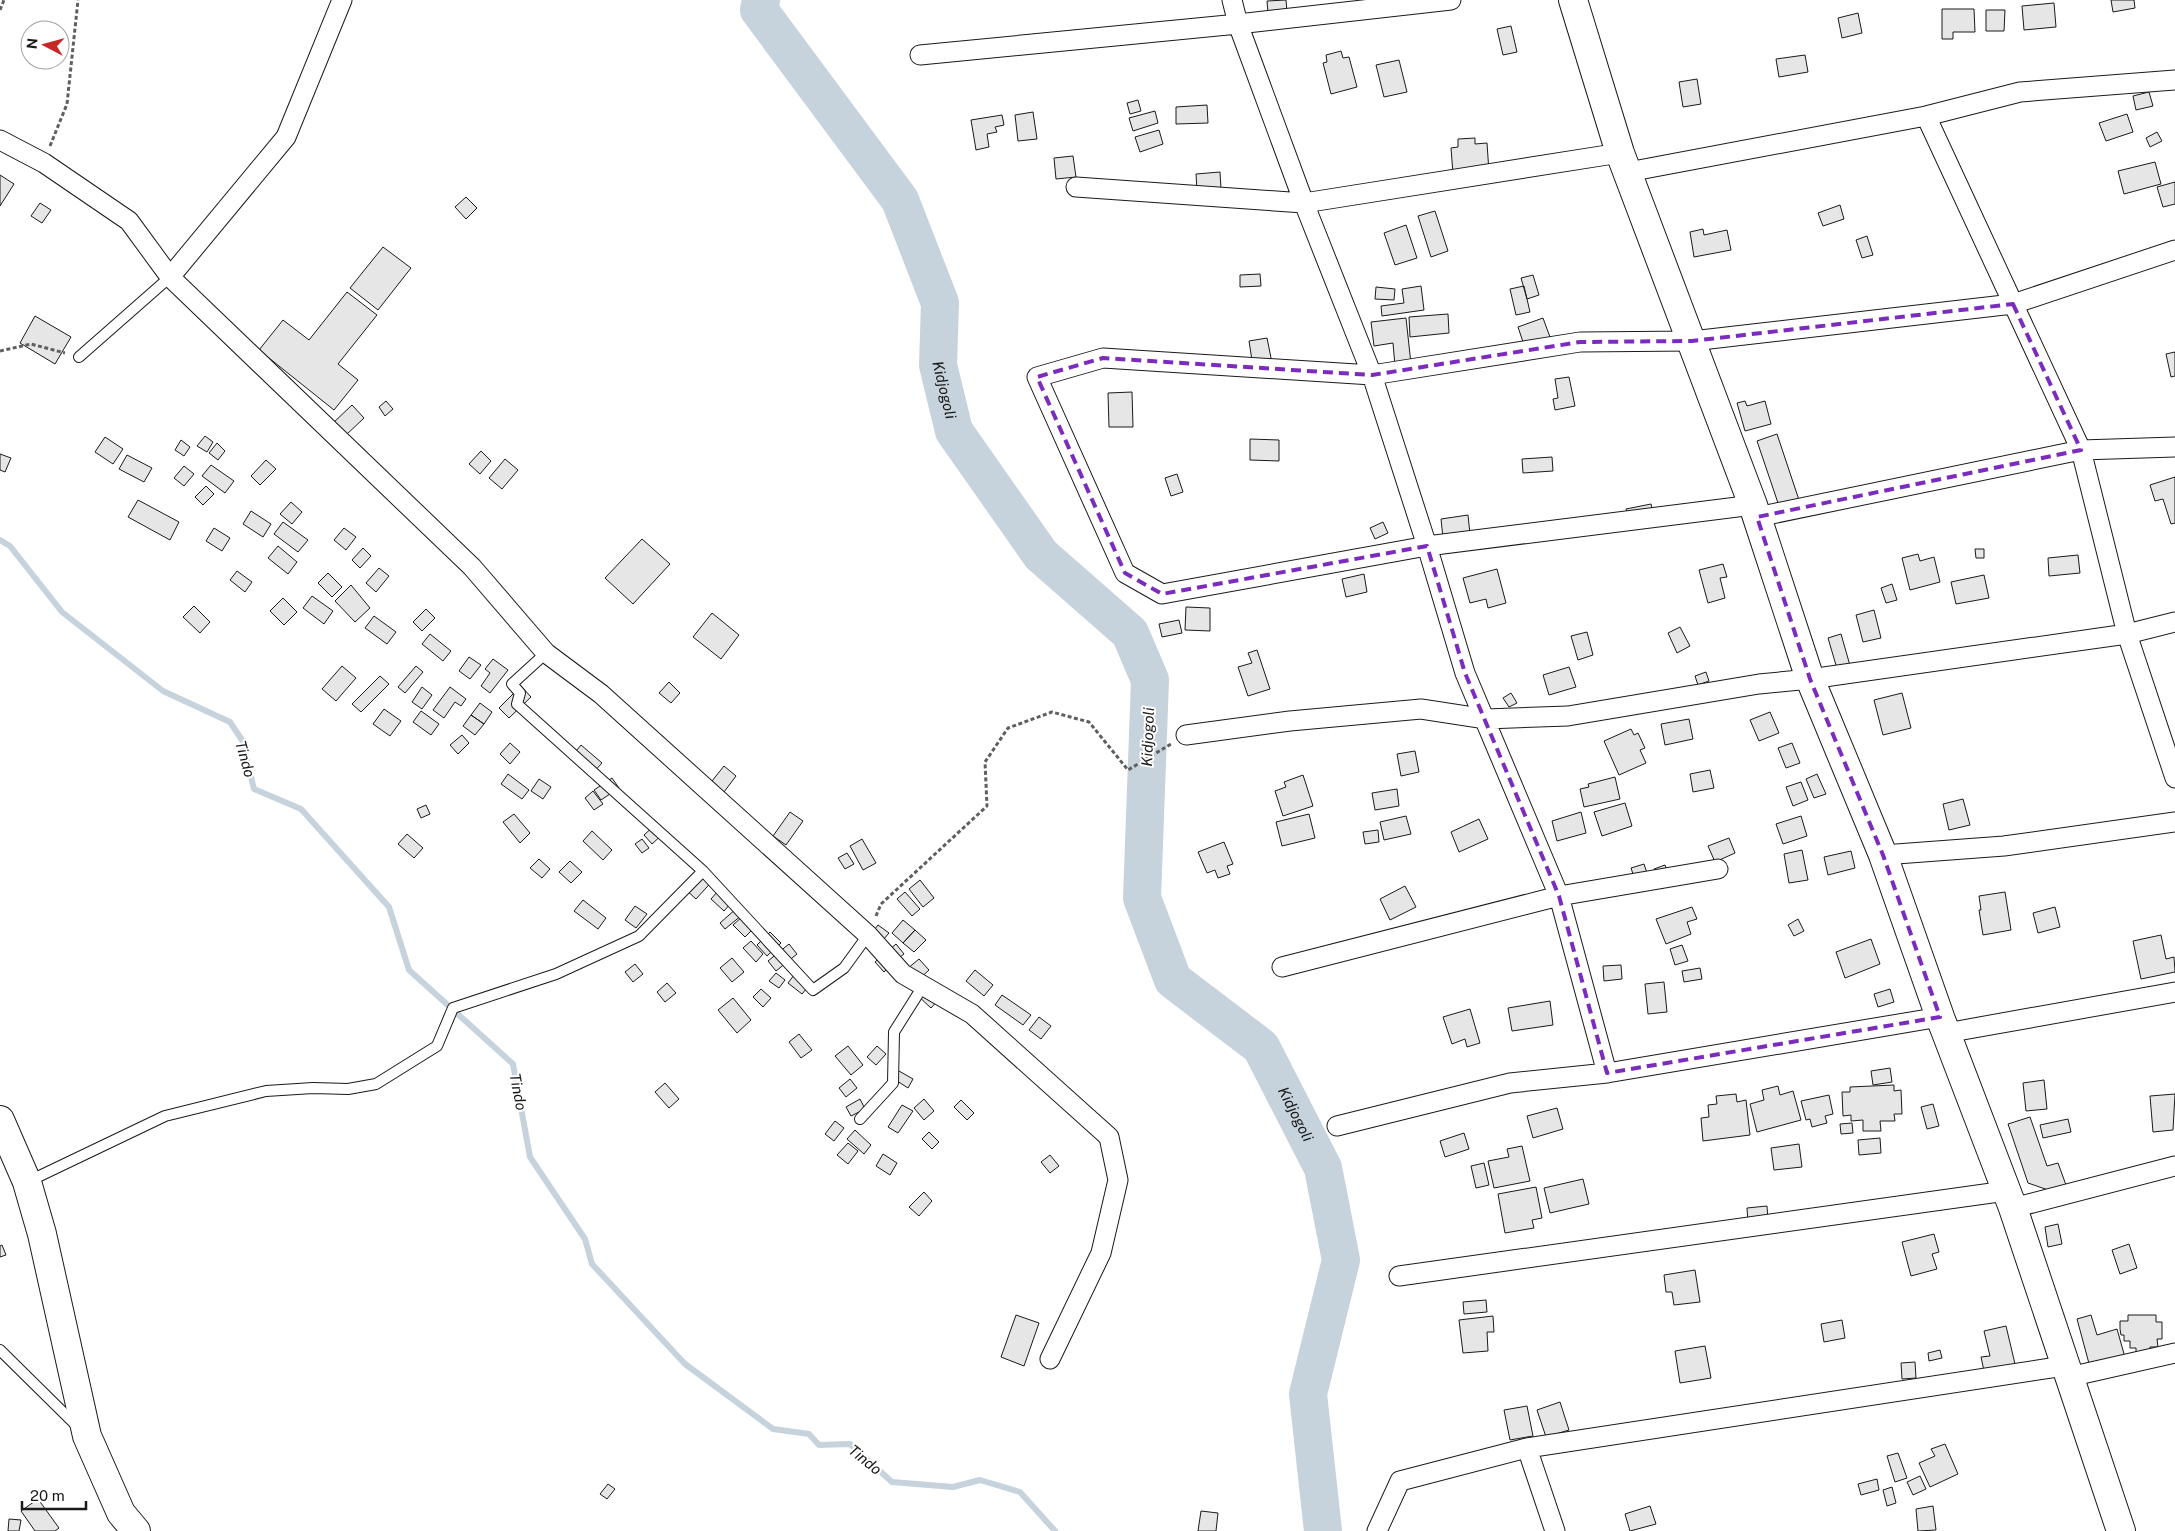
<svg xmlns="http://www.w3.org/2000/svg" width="2175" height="1531" font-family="'Public Sans',sans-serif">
  <rect width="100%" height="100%" fill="#fff"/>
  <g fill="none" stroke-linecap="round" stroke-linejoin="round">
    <path stroke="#c6d2dc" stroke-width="6" d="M0,540L10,546L62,612L163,691L230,722L242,740L254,789L301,809L389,907L409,970L513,1064L530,1157L585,1239L592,1264L685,1364L773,1429L809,1434L819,1445L850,1444L892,1482L953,1487L980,1480L1020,1492L1055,1531"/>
    <path stroke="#c6d2dc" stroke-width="38" id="s1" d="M761,0L759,10L900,200L940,303L938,365L954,431L1041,555L1130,633L1150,680L1142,898L1173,980L1261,1047L1323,1168L1341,1260L1308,1394L1323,1531"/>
  </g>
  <path fill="#e6e6e6" stroke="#1a1a1a" d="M1286,0L1287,12L1268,13L1267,1Z
    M2111,0H2134L2135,8L2113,12Z
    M2054,3L2056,27L2024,30L2022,6Z
    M1942,9H1974L1975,32H1953V39H1942Z
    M1986,10H2005L2004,31H1986Z
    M1858,13L1862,33L1842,38L1838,18Z
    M1511,26L1517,52L1503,55L1497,29Z
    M1341,51L1343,58L1349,57L1357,87L1331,94L1323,63L1327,62L1326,55Z
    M1805,55L1808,72L1779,77L1776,59Z
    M1399,60L1407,92L1384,97L1376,65Z
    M1697,79L1701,104L1683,107L1679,82Z
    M2149,92L2153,106L2136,110L2133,96Z
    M1138,100L1141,111L1130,114L1127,103Z
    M1207,105L1208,123L1176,124V107Z
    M1155,111L1158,123L1133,131L1129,118Z
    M1033,112L1037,139L1018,141L1015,115Z
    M2127,114L2133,132L2106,141L2099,123Z
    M1002,115L1004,125L995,127L997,132L987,134L989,147L976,150L971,120Z
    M1159,130L1163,144L1140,152L1135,137Z
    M2157,132L2162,141L2150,147L2146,138Z
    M1475,138V144L1487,143L1489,172L1453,174L1451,148L1458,147V139Z
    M1073,156L1076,177L1056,179L1054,158Z
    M2155,162L2161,184L2124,194L2118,171Z
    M1220,172L1221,189L1197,191L1196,174Z
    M0,175L14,184L0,206Z
    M2175,182V204L2163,207L2157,187Z
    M466,197L477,208L466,219L455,207Z
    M40,203L51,210L42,223L31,216Z
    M1840,205L1844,219L1823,226L1818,213Z
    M1435,211L1448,251L1431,257L1418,216Z
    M1406,225L1417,258L1395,265L1384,233Z
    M1703,229L1704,235L1727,230L1731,250L1694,257L1690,232Z
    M1867,236L1873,255L1862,258L1856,240Z
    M383,247L411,268L378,310L350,288Z
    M1260,274L1261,286L1240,287V275Z
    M1533,275L1539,295L1527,299L1521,278Z
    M1421,286L1424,310L1382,316L1381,306L1404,303L1402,289Z
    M1524,286L1530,312L1516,315L1510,289Z
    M1376,287L1395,289L1394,300L1375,299Z
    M347,292L377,315L338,364L358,380L334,410L259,350L283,320L309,340Z
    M1448,314L1449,333L1410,337L1409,317Z
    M35,316L71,337L55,364L20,343Z
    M1406,318L1411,364L1395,366L1393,343L1374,346L1371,322Z
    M1543,318L1550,337L1524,345L1518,327Z
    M1267,338L1272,363L1253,367L1249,341Z
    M2175,352V376L2171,377L2166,354Z
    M1569,377L1575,406L1555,410L1553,399L1558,398L1555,379Z
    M1132,392L1133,427H1109L1108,393Z
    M386,401L393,409L385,416L379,407Z
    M1745,401L1747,406L1765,401L1771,424L1745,431L1737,403Z
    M352,405L364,418L345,436L332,424Z
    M1777,434L1799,500L1779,506L1757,441Z
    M205,436L213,442L207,452L197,446Z
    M105,437L123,449L113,464L95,452Z
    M1250,439L1279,440V461L1250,460Z
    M181,440L190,447L184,456L175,450Z
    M217,443L225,451L218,460L209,453Z
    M481,451L491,461L480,474L469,464Z
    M0,454L11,458L5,472L0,470Z
    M127,455L152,468L144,482L119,469Z
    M1552,457L1553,471L1523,473L1522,459Z
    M505,459L518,470L502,489L489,478Z
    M266,460L276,469L260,485L251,476Z
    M211,465L234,481L225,493L202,476Z
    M184,466L194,474L184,486L174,478Z
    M1177,474L1183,492L1171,496L1165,478Z
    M2175,477V523L2171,524L2163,499L2155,501L2150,485Z
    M206,486L214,494L203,505L195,497Z
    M138,500L179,522L170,540L128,517Z
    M291,502L302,512L292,524L280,514Z
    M1651,504L1654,517L1629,522L1626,509Z
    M251,511L271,524L263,537L243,524Z
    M1468,515L1470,534L1443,538L1441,519Z
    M283,522L308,540L298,552L274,534Z
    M1383,522L1388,533L1375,539L1370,528Z
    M214,528L230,538L222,551L206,541Z
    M344,528L356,537L346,550L334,540Z
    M642,539L670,564L633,604L605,578Z
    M278,546L297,562L288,574L268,558Z
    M363,548L371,556L360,568L352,560Z
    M1975,549H1984V558H1976Z
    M1918,554L1920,561L1934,557L1940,582L1910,590L1902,558Z
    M2078,555L2080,573L2049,576L2048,558Z
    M1723,564L1727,577L1720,578L1725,598L1708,603L1699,570Z
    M379,568L389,576L376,592L366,583Z
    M1497,569L1506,603L1488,608L1486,599L1470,603L1463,578Z
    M237,571L252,582L245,592L230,580Z
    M328,573L342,587L332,597L318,583Z
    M1364,574L1367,592L1346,597L1342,579Z
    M1984,575L1989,598L1956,604L1951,582Z
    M1892,584L1897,600L1886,603L1881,588Z
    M351,585L370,608L355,622L335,601Z
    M312,596L333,611L324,624L303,608Z
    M283,598L297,612L284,625L270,611Z
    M194,606L210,622L200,633L183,617Z
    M1186,607L1210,608V631L1185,630Z
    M426,609L435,618L422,631L413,622Z
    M1874,610L1881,638L1863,642L1856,615Z
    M712,613L739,635L721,659L693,637Z
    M374,616L396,632L387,644L365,628Z
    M1179,620L1182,633L1162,637L1159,624Z
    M1680,627L1690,646L1677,653L1668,633Z
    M1587,632L1593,655L1578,660L1571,636Z
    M430,634L451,651L443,661L422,644Z
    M1841,634L1851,669L1838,672L1828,638Z
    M1257,650L1270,689L1248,696L1238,667L1252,663L1248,653Z
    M469,657L481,665L470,679L459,671Z
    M493,659L508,670L490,693L481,686L490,673L485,669Z
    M342,666L356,678L336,701L322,689Z
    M416,666L423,672L405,693L398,687Z
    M1569,667L1576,687L1549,695L1543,675Z
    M1706,672L1709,681L1698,685L1695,676Z
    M380,676L389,684L361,712L352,704Z
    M669,682L680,693L671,703L659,693Z
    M521,686L531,697L509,718L499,708Z
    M422,687L432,695L422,709L412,702Z
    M450,687L466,699L461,706L455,702L444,718L433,710Z
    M1511,693L1517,703L1509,707L1503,698Z
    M1902,693L1911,728L1883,735L1874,700Z
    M480,703L492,712L484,724L471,715Z
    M384,709L401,721L390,736L373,724Z
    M421,711L439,724L431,735L413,722Z
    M1770,712L1779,733L1759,741L1750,720Z
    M471,715L484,724L475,735L463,726Z
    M1689,719L1693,739L1665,745L1661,724Z
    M1631,729L1634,735L1638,733L1645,748L1640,750L1646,763L1619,775L1604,741Z
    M462,735L469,743L458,754L450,745Z
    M510,743L520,752L510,764L500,754Z
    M1792,743L1800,763L1786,768L1778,748Z
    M581,745L602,763L592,774L572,756Z
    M1415,751L1419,772L1401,776L1397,754Z
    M724,766L736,776L721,796L708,786Z
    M1710,770L1714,788L1693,792L1690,774Z
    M508,774L529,790L522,799L501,784Z
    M1817,774L1826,794L1814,798L1806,779Z
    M1303,775L1313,806L1283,816L1275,791L1286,787L1284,782Z
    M1615,777L1620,799L1584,807L1580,789L1589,787L1588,784Z
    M612,778L619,788L601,800L594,790Z
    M539,779L551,787L543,799L531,791Z
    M1801,782L1808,800L1793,806L1786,787Z
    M1397,789L1399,806L1375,810L1372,793Z
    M593,791L603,804L594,810L585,798Z
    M1963,799L1970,825L1949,830L1943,804Z
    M1625,803L1632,826L1602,836L1594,812Z
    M426,805L430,814L421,818L417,809Z
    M790,812L803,821L786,845L773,836Z
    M1581,812L1586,833L1557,841L1552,821Z
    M514,814L530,833L520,843L503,822Z
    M1309,814L1315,838L1282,846L1276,822Z
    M1406,816L1411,834L1384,840L1380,822Z
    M1801,816L1807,836L1783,844L1776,824Z
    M1479,819L1488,839L1459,852L1451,832Z
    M656,824L664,833L652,844L644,835Z
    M1378,830L1379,842L1365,844L1363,832Z
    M592,831L612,850L603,860L583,841Z
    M407,834L423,848L414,858L398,844Z
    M1729,838L1735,853L1715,862L1708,846Z
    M642,839L649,848L642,853L635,844Z
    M862,839L876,863L863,870L850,846Z
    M1224,842L1233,864L1227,866L1230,874L1218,878L1215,870L1207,873L1198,852Z
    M1802,850L1808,880L1789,883L1784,854Z
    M1851,851L1855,868L1828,875L1824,857Z
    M847,853L854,864L845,869L838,858Z
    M539,859L550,869L542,878L530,868Z
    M570,861L582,872L571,883L559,872Z
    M1644,864L1648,876L1635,880L1631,868Z
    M1665,865L1668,873L1657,877L1654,869Z
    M705,867L716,877L696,899L685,889Z
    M920,880L934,898L923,907L909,889Z
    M1405,886L1416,907L1390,920L1380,899Z
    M718,891L731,903L724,911L711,899Z
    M905,892L920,909L912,916L897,899Z
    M2005,892L2011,930L1983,935L1979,910H1981L1979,896Z
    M583,900L606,918L598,929L574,911Z
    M635,906L647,914L636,928L625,920Z
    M1692,907L1697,919L1687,922L1691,934L1666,944L1656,919Z
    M2055,907L2060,927L2038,933L2033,913Z
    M737,908L742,915L725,929L720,923Z
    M744,915L755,927L745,937L733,925Z
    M1798,919L1804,931L1794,936L1788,925Z
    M903,920L915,930L903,943L892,933Z
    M878,925L889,933L878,946L868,938Z
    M915,930L926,940L914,952L903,943Z
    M770,932L781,943L767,956L757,945Z
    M2161,935L2166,959L2174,957L2175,972L2141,979L2133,941Z
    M1871,939L1880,964L1845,978L1836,952Z
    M751,941L763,954L756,962L743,948Z
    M789,944L797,954L776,971L768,961Z
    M896,944L904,954L896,960L889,950Z
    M1682,945L1688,961L1675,965L1670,949Z
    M885,953L894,962L884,972L875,962Z
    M732,958L744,972L732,982L720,968Z
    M919,959L929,970L917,981L907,969Z
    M635,964L643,974L633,982L625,972Z
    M1621,965L1622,979L1604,981L1603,966Z
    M1700,968L1702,979L1684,982L1682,971Z
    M975,970L993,985L984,996L966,981Z
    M797,971L811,983L802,994L788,983Z
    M776,973L785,980L779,988L769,981Z
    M1664,982L1667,1012L1648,1014L1645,984Z
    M667,983L676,993L665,1002L657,992Z
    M761,989L771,998L763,1007L753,997Z
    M1890,989L1894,1002L1878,1007L1874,994Z
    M917,995L940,998L931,1008Z
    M1002,995L1031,1015L1023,1025L995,1005Z
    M733,998L751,1020L737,1033L718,1010Z
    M1550,1001L1553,1025L1512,1031L1508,1008Z
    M1470,1009L1480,1043L1467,1047L1465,1039L1452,1044L1443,1017Z
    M1039,1017L1051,1026L1041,1039L1029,1030Z
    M799,1034L812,1050L801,1058L789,1042Z
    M848,1046L863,1065L851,1075L835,1056Z
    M877,1046L886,1054L876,1065L867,1057Z
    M1890,1068L1892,1082L1873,1085L1871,1071Z
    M899,1071L913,1079L908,1088L894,1079Z
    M850,1079L857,1088L846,1097L839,1088Z
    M2044,1080L2047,1109L2026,1111L2023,1083Z
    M665,1083L679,1099L669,1108L655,1092Z
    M1894,1085V1091L1901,1090L1902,1114H1894L1895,1121H1880L1881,1131H1863V1120L1851,1121V1115L1843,1116L1842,1092H1850V1087Z
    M1778,1086L1780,1095L1793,1091L1801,1120L1757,1132L1750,1104L1764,1100L1762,1090Z
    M1736,1094L1737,1102L1746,1100L1750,1135L1703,1141L1701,1118L1709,1117L1708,1105L1717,1104L1716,1096Z
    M2175,1094L2173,1130L2153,1132L2150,1096Z
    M1829,1095L1833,1114L1825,1116L1827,1123L1812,1127L1810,1119L1806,1120L1801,1101Z
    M860,1099L865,1109L851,1116L846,1107Z
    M924,1099L934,1111L924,1120L914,1108Z
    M961,1100L974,1113L967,1120L954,1107Z
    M1933,1104L1939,1126L1927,1129L1921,1107Z
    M902,1105L913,1111L898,1133L888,1127Z
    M1557,1108L1563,1129L1533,1138L1527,1116Z
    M2030,1117L2047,1166L2058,1163L2066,1185L2051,1191L2028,1183L2008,1124Z
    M2068,1119L2071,1132L2043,1138L2040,1125Z
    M835,1121L844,1128L834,1141L825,1134Z
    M1852,1123L1853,1133L1841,1134L1840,1124Z
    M855,1130L871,1145L864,1154L847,1139Z
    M929,1132L939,1142L932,1149L922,1139Z
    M1464,1133L1469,1149L1445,1157L1440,1141Z
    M1880,1138L1881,1153L1859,1155L1858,1140Z
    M848,1143L858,1151L848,1164L837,1155Z
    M1799,1144L1802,1167L1774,1170L1771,1148Z
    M1522,1146L1530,1181L1494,1188L1488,1161L1509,1157L1507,1149Z
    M883,1154L897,1163L890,1175L876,1166Z
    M1050,1155L1059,1166L1050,1173L1041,1162Z
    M1484,1163L1489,1185L1476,1188L1471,1166Z
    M1583,1179L1589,1204L1550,1213L1544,1188Z
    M1536,1187L1542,1218L1532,1220L1534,1228L1505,1233L1498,1194Z
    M924,1192L932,1201L919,1216L909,1207Z
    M1767,1206L1768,1221L1748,1223L1747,1208Z
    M2058,1224L2062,1244L2048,1247L2045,1227Z
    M1934,1234L1939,1252L1932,1254L1937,1269L1911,1276L1902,1242Z
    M2129,1244L2137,1268L2120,1274L2112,1250Z
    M2,1245L6,1255L0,1257V1246Z
    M1695,1270L1700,1302L1674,1305L1672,1292H1666L1664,1275Z
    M1486,1300L1487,1312L1464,1314L1463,1302Z
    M1016,1315L1039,1323L1024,1366L1001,1357Z
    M2091,1315L2097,1335L2117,1329L2126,1361L2091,1371L2077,1319Z
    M2128,1315H2156V1322H2162V1339H2157L2158,1347H2150V1351L2136,1352V1348H2130V1341H2124V1335H2121L2120,1329V1321H2128Z
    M1493,1316L1494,1332H1487L1488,1351L1463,1353L1459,1320Z
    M1842,1320L1845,1338L1824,1342L1821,1324Z
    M2006,1326L2015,1364L1984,1371L1981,1357L1990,1356L1984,1331Z
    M1705,1346L1711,1378L1680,1383L1675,1351Z
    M1940,1350L1942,1358L1929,1361L1928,1353Z
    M1915,1362L1916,1378L1902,1379L1901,1363Z
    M1560,1402L1569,1430L1546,1437L1537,1410Z
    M1527,1406L1533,1436L1510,1440L1504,1410Z
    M1945,1444L1958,1474L1930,1487L1919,1463L1935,1456L1931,1449Z
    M1898,1453L1907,1478L1895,1482L1887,1456Z
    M1920,1476L1926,1489L1913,1495L1907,1482Z
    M1877,1479L1879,1490L1861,1495L1858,1484Z
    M608,1484L615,1489L607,1499L600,1494Z
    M1892,1487L1896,1503L1887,1506L1883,1490Z
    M38,1499L59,1528L55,1531H35L21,1511Z
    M1650,1506L1656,1524L1630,1531L1625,1514Z
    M1933,1506L1936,1530L1918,1531L1916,1509Z
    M1201,1511L1218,1513L1216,1531H1198Z
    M9,1519L21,1520L19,1531H8Z"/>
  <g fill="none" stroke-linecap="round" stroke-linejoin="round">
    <defs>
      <path id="lane" d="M79,357L170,277
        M546,653L512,684L520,693L517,704L703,871L813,990L844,968L868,935
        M860,1119L893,1083L894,1032L923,986
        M27,1182L165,1116L266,1091L313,1088L348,1089L376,1084L437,1046L453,1008L556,974L639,936L703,871
        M0,1350L77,1426"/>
      <path id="street" d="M1232,0L1238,24L1304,203L1372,375L1427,546L1465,673L1559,896L1607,1073
        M920,55L1238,24L1451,0
        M1926,116L2081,450L2127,634L2175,778
        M0,140L44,163L129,221L170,277L472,567L546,653L601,694L868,935L903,974L972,1014L1109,1137L1118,1180L1101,1253L1050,1359
        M1628,172L1926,116L2020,92L2175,80
        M1076,187L1304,203L1620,153
        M170,277L286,137L342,0
        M1753,505L1427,546L1162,594L1125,573L1037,377L1103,358L1372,375L1580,342L1692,341L2013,304L2175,250
        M1757,517L2081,450L2175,447
        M1186,735L1290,721L1421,709L1486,719L1568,716L1759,684L1810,679L2127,634L2175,622
        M1883,855L2004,846L2175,822
        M1282,967L1559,896L1718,869
        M1946,1033L2175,992
        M1337,1126L1510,1083L1607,1073L1940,1017
        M2013,1208L2175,1166
        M1399,1276L2006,1191
        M2069,1377L2175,1353
        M1527,1448L1555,1531
        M1377,1531L1400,1481L1527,1448L2064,1366"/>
      <path id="secondary" d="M1573,0L1620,153L1753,505L1810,679L1883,855L1940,1017L2013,1208L2121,1531
        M0,1120L27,1182L42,1234L87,1436L121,1513L136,1531"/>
    </defs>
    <use href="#lane" stroke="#1a1a1a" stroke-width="12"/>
    <use href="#street" stroke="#1a1a1a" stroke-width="21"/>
    <use href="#secondary" stroke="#1a1a1a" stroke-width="30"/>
    <path stroke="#5f5f5f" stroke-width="3" stroke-dasharray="4 2.5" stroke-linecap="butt" d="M0,10L4,0
      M50,146L67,104L78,0
      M0,351L31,344L65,353
      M876,916L881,904L987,806L985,762L1008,728L1052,712L1089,722L1128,770L1171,744"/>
    <use href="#lane" stroke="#fff" stroke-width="10"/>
    <use href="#street" stroke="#fff" stroke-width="19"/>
    <use href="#secondary" stroke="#fff" stroke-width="28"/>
  </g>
  <path fill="none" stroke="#7b2cbf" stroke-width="4" stroke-dasharray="10 6" stroke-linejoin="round" d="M2013,304L2081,450L1757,517L1810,679L1883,855L1940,1017L1607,1073L1559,896L1465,673L1427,546L1162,594L1125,573L1037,377L1103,358L1372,375L1580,342L1692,341Z"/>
  <g text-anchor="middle" stroke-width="4" stroke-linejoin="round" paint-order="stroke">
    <g font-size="15" font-style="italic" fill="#1a1a1a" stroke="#fff">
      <text dy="5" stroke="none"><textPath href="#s1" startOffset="445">Kidjogoli</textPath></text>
      <text transform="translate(1148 737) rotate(-88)" y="5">Kidjogoli</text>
      <text transform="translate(245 759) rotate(74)" y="5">Tindo</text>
      <text transform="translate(518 1092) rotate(79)" y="5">Tindo</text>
      <text dy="5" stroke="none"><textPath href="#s1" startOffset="1300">Kidjogoli</textPath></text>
      <text transform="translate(865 1460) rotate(39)" y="5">Tindo</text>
    </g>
  </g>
  <g transform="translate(45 45) rotate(276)"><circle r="24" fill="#ffffff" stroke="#a3a3a3"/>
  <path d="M0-4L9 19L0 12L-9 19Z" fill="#c62828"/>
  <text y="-8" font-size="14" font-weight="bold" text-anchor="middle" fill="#1a1a1a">N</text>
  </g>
  <path d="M22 1501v8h64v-8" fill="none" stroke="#1a1a1a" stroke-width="2.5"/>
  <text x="30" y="1501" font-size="15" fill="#1a1a1a" stroke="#ffffff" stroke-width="4" paint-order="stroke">20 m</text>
</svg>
